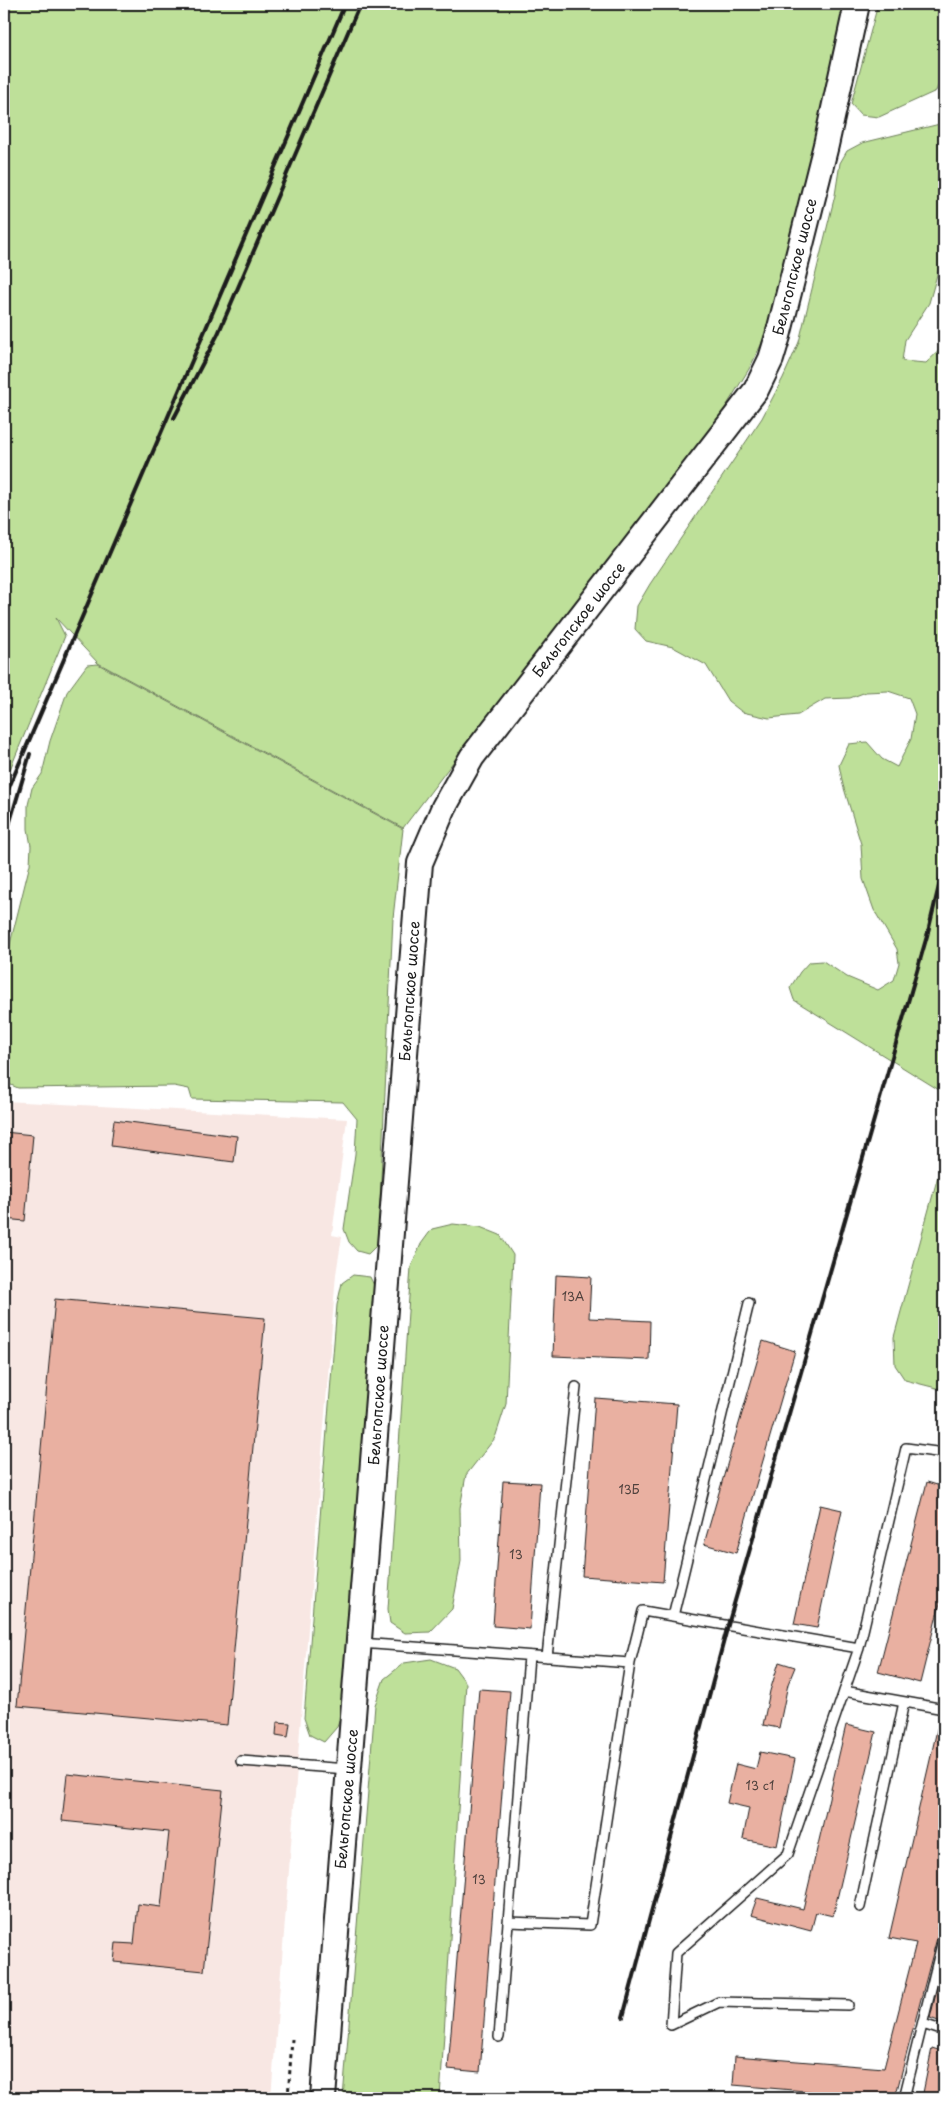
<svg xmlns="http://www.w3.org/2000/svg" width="948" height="2102" font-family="'Playpen Sans',sans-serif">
  <rect width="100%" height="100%" fill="#fff"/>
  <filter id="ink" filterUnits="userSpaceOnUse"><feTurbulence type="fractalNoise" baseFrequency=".02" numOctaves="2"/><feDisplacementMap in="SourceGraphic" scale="10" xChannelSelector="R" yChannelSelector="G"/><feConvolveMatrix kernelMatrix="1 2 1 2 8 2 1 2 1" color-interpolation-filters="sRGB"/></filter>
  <g filter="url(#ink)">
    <path fill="#f8e7e3" d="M4,1101L347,1119L332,1235L342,1237L336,1274L271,2098H4Z"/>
    <path fill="#bee099" stroke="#6d7e5a" d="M4,4H846L792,250L761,345L749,369L698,452L681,475L511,686L403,828L98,663L56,618L65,636L4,784Z
      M878,4H944V71L936,91L879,117L861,115L851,104Z
      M944,123V250L929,303L905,340L902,361L926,363L944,346V1093L794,1000L790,988L800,972L809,962L823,961L847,977L878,990L894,980L899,963L897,949L874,910L863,879L861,844L843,785L839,765L849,744L867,742L882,759L897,767L911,739L915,714L909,698L888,691L866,692L850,698L825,699L798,715L769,718L742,712L728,701L706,665L673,647L646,641L635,629L637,606L650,584L762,418L783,378L799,342L835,195L840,163L847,151L862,143Z
      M98,664L403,829L393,918L378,1244L368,1254L357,1251L349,1242L344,1229L355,1154L357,1119L343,1102L192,1099L189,1089L174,1086L18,1088L4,1082V988L7,956L30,864L31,846L28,829V805L32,788L42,774L50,741L67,692L87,665Z
      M944,1166V1390L905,1380L895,1365L894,1337L938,1176Z
      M453,1224L480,1227L500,1235L513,1255L506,1404L495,1438L466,1475L460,1508L461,1561L452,1609L430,1632L405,1633L390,1623L388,1609L411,1267L421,1244L432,1229Z
      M353,1275L370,1277L379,1296L345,1706L337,1727L324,1742L310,1735L304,1718L337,1305L342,1283Z
      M431,1659L455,1668L466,1683L440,2098H343L375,1705L384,1679L404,1663Z"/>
    <path fill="#e9b0a1" stroke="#1c1c1c" d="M114,1120L237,1136L234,1162L111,1146Z
      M4,1132L33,1135L25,1221L4,1219Z
      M556,1275L591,1277L589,1318L650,1321L649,1360L553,1356Z
      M55,1299L265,1318L227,1725L17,1706Z
      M763,1341L795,1351L736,1553L704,1544Z
      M595,1398L677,1404L663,1582L582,1576Z
      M503,1481L540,1483L530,1629L493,1626Z
      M927,1482L944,1487V1587L920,1683L878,1672Z
      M820,1505L842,1510L817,1628L794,1624Z
      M779,1662L795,1667L788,1684L779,1728L763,1725L770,1691Z
      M479,1689L510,1691L480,2072L448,2069Z
      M939,1721L944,1722V1902L937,1929L944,1930L938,1934L895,2098H877V2097L733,2085L735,2056L884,2068L916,1943L889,1938Z
      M277,1722L290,1723L288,1737L276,1735Z
      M846,1725L876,1732L833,1916L816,1912L811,1931L751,1915L757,1898L803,1909Z
      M760,1752L795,1759L777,1846L743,1839L749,1808L727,1803L736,1764L756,1769Z
      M67,1774L223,1790L204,1971L114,1962L116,1943L134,1944L138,1904L161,1907L169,1832L62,1821Z
      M944,1961V2023L930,2018Z
      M932,2048L944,2052V2098H922Z"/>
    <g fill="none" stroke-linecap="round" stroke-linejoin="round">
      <defs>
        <path id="service" d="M673,1616L749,1303
          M360,1643L630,1663
          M547,1657L576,1387
          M844,1691L944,1709
          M241,1761L347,1769
          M860,1907L904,1702
          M508,1922L590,1925L630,1663L643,1611L859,1648
          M848,2005L719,2002L671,2025L676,1953L788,1854L859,1648L906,1448L944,1453
          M923,2024L944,2031
          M499,2037L529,1656
          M904,2098L944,1936"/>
        <path id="tertiary" d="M323,2098L420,863L444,807L472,757L756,390L771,359L778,336L826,145L857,4"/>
      </defs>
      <use href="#service" stroke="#1c1c1c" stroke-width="12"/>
      <use href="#tertiary" stroke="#1c1c1c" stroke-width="28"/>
      <path stroke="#1c1c1c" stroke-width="3" stroke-dasharray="4 4" stroke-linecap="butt" d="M288,2098L292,2039"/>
      <use href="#service" stroke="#fff" stroke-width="9"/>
      <use href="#tertiary" stroke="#fff" stroke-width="24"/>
      <path stroke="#1c1c1c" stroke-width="4" d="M174,418L218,334L360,4
        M4,799L345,4
        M4,842L30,754
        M623,2017L728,1625L927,936L944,865"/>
    </g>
  </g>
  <g text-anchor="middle" stroke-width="4.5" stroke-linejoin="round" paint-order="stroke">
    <g font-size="12" fill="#4f413d">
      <text x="573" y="1301">13А</text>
      <text x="629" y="1494">13Б</text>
      <text x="516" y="1559">13</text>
      <text x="760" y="1790">13 с1</text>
      <text x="479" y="1884">13</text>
    </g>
    <g font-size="15" fill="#1c1c1c" stroke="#fff">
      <text transform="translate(795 267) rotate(-76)" y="5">Бельгопское шоссе</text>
      <text transform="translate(579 620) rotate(-52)" y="5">Бельгопское шоссе</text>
      <text transform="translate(410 991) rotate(-86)" y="5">Бельгопское шоссе</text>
      <text transform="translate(379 1395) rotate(-86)" y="5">Бельгопское шоссе</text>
      <text transform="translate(347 1799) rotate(-85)" y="5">Бельгопское шоссе</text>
    </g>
  </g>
  <rect width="948" height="2102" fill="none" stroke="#fff" stroke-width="20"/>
  <rect x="10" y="10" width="928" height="2082" fill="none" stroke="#1c1c1c" stroke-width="2" filter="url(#ink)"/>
</svg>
